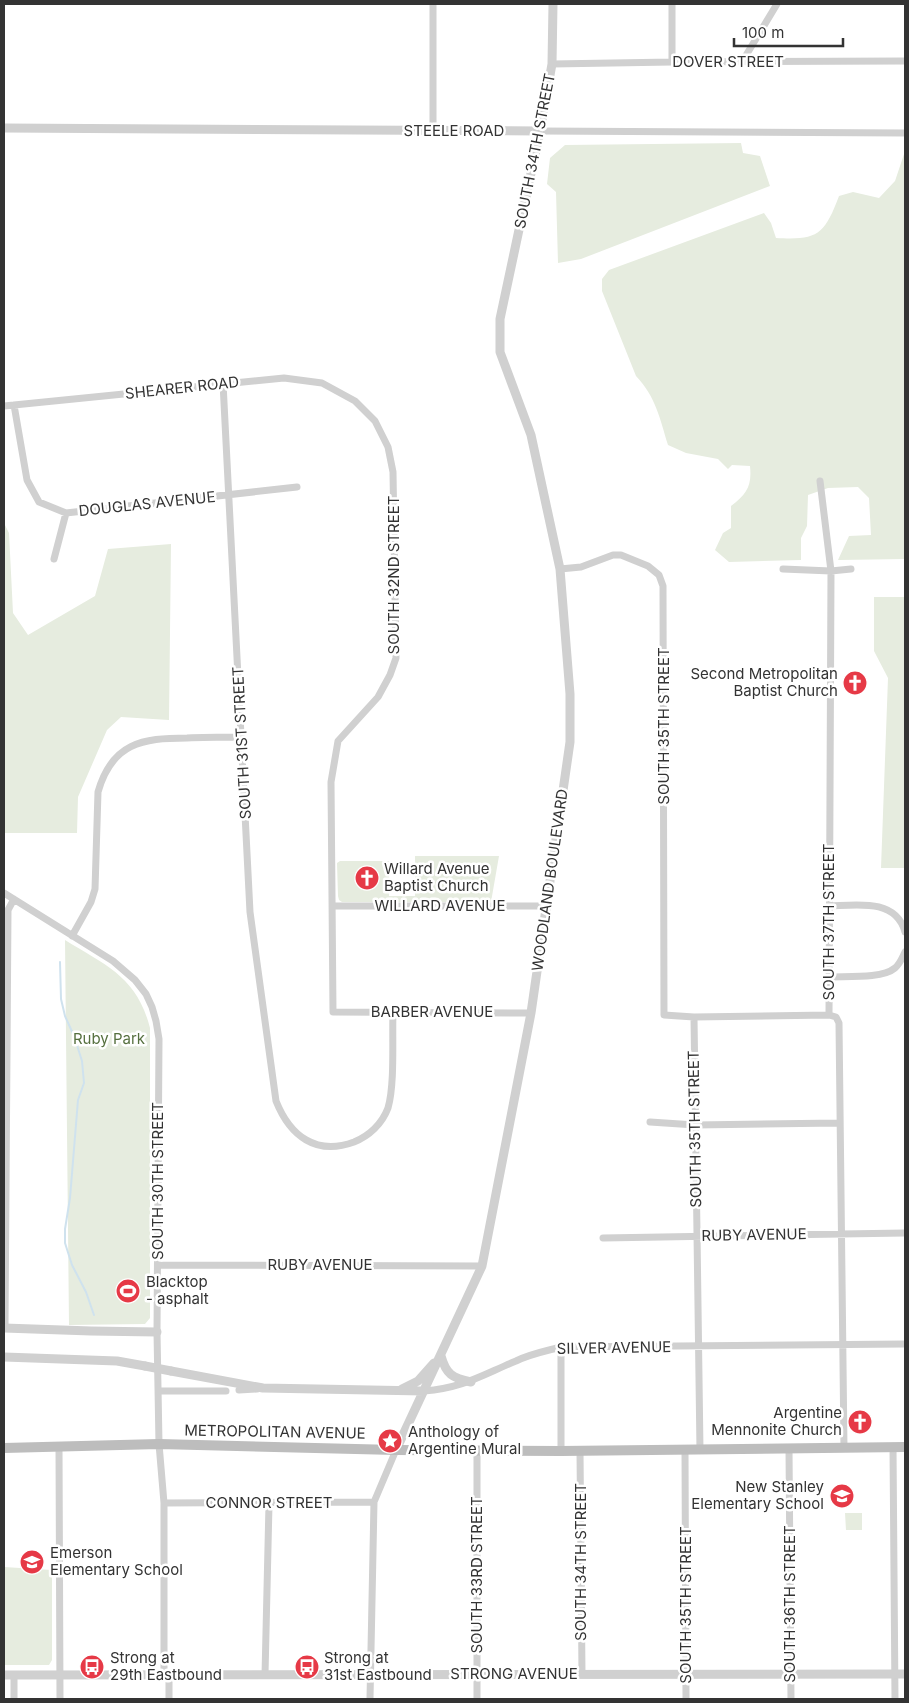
<svg xmlns="http://www.w3.org/2000/svg" width="909" height="1703" font-family="Inter,sans-serif">
  <rect width="100%" height="100%" fill="#fff"/>
  <path fill="#e6ecdf" d="M741,143L743,153L760,156L770,186L581,259L558,263L556,192L547,184L550,158L565,145Z
    M905,151V559L838,560L849,536L871,535L869,498L858,487L828,488L808,495L807,526L801,538V560L729,562L715,550L723,533L731,528V506C747,494 752,486 750,466L732,465L728,469L718,459L686,453L668,445C660,419 656,397 636,376L602,291V279L609,270L764,213L771,223L776,238C817,240 824,236 839,196L853,192L879,198L895,181Z
    M4,523L9,533L13,613L28,635L95,596L108,549L171,544L169,720L121,717L107,730L78,797L77,833H4Z
    M874,597H905V868H881L888,678L874,651Z
    M415,856H499L491,902H342L339,900L338,896L337,863L340,861H389V896H415Z
    M65,940C107,966 137,977 150,1028V1318L145,1324L69,1325Z
    M845,1513H862V1530H846Z
    M4,1567L52,1570V1660L49,1665H4Z"/>
  <g fill="none" stroke-linecap="round" stroke-linejoin="round">
    <path stroke="#cfe2ee" stroke-width="2" d="M60,962L61,999L65,1016L74,1036L82,1061L84,1083L78,1100L70,1198L65,1229V1243L72,1265L86,1292L94,1315"/>
    <path stroke="#d0d0d0" stroke-width="7" d="M433,4V130
      M672,4V62
      M742,62L777,4
      M552,64L672,62L905,61
      M540,131L905,133
      M223,383L250,912L276,1101C290,1136 316,1156 354,1142C369,1136 382,1124 388,1108C395,1084 392,1039 393,1012
      M14,405L27,480L39,502L66,513L297,487
      M4,406L284,378L322,383L355,401L375,421L388,447L393,472L396,658L390,675L378,697L338,741L331,782L333,1012L531,1013
      M820,481L831,571L829,1015
      M54,559L66,513
      M560,569L581,567L613,555H621L648,566L659,575L663,586L664,1015L694,1017L829,1015L836,1017L839,1023L844,1448
      M783,569L831,571L851,569
      M4,893L113,961L135,980L146,994L152,1007L156,1021L159,1039L157,1332L159,1444L164,1503V1675
      M334,906H547
      M830,906C856,905 896,898 905,932
      M72,936L91,902L95,889L98,792C112,743 142,738 187,738C205,737 223,737 241,737
      M829,977C846,976 882,979 895,968C900,964 902,958 905,952
      M694,1017L700,1450
      M650,1122L695,1125L839,1123
      M603,1238L905,1233
      M158,1265L482,1266
      M5,1327L8,910L14,899
      M239,1390L257,1389
      M158,1391H226
      M424,1391C463,1388 482,1375 516,1361C530,1354 546,1351 561,1347L905,1344
      M59,1447L60,1699
      M893,1447L895,1699
      M789,1449L791,1699
      M685,1450L686,1699
      M561,1451V1347
      M580,1451L582,1674
      M164,1503L374,1502
      M169,1675V1699
      M265,1675L269,1504
      M14,1699V1675
      M370,1699L374,1502L396,1450
      M477,1699V1451"/>
    <path stroke="#d0d0d0" stroke-width="9" d="M4,128L540,131
      M4,1328L91,1331L157,1332
      M441,1356C446,1374 452,1378 471,1382
      M4,1357L117,1361L145,1366
      M171,1371L263,1388L424,1391
      M402,1389L418,1381L434,1363
      M396,1450L482,1266L531,1013L570,742V694L560,569L531,435L500,352V319L540,131L552,64L553,4
      M4,1675L905,1674"/>
    <path stroke="#bdbdbd" stroke-width="10" d="M4,1448L159,1444L396,1450L561,1451L905,1447"/>
    <path stroke="#d0d0d0" stroke-width="9" d="M145,1366L171,1371"/>
  </g>
  <defs>
    <symbol id="church-disc" viewBox="-11 -11 22 22"><circle r="9.5" fill="#e63946" stroke="#fff"/><path d="M-1.2-6h2.4v3.5h3.3v2.4h-3.3V6h-2.4V-.1h-3.3v-2.4h3.3Z" fill="#fff"/></symbol>
    <symbol id="stadium-disc" viewBox="-11 -11 22 22"><circle r="9.5" fill="#e63946" stroke="#fff"/><path d="M0-5a6.5 5 0 1 0 0 10a6.5 5 0 1 0 0-10ZM-3.5-1.8h7v3.6h-7Z" fill="#fff"/></symbol>
    <symbol id="sight-disc" viewBox="-11 -11 22 22"><circle r="9.5" fill="#e63946" stroke="#fff"/><path d="M0-6L1.8-2.2L6-1.7L2.9 1.2L3.7 5.4L0 3.3L-3.7 5.4L-2.9 1.2L-6-1.7L-1.8-2.2Z" fill="#fff"/></symbol>
    <symbol id="school-disc" viewBox="-11 -11 22 22"><circle r="9.5" fill="#e63946" stroke="#fff"/><path d="M0-5L7-2L0 1L-7-2ZM-4 1L0 2.5L4 1V4Q0 6-4 4Z" fill="#fff"/></symbol>
    <symbol id="bus-disc" viewBox="-11 -11 22 22"><circle r="9.5" fill="#e63946" stroke="#fff"/><path d="M-5-6H5V4H4V6H2V4H-2V6H-4V4H-5ZM-3.5-4V0h7V-4ZM-3.5 1.2v1.5H-2V1.2ZM2 1.2v1.5H3.5V1.2Z" fill="#fff"/></symbol>
  </defs>
  <g fill-rule="evenodd">
    <use href="#church-disc" x="841" y="669" width="28" height="28"/>
    <use href="#church-disc" x="353" y="864" width="28" height="28"/>
    <use href="#stadium-disc" x="114" y="1277" width="28" height="28"/>
    <use href="#church-disc" x="846" y="1408" width="28" height="28"/>
    <use href="#sight-disc" x="376" y="1427" width="28" height="28"/>
    <use href="#school-disc" x="828" y="1482" width="28" height="28"/>
    <use href="#school-disc" x="18" y="1548" width="28" height="28"/>
    <use href="#bus-disc" x="78" y="1653" width="28" height="28"/>
    <use href="#bus-disc" x="293" y="1653" width="28" height="28"/>
  </g>
  <g text-anchor="middle" stroke-width="5" stroke-linejoin="round" paint-order="stroke">
    <g font-size="15" fill="#333" stroke="#fff">
      <text x="728" y="67">DOVER STREET</text>
      <text x="454" y="136">STEELE ROAD</text>
      <text transform="translate(535 151) rotate(-79)" y="5">SOUTH 34TH STREET</text>
      <text transform="translate(182 388) rotate(-6)" y="5">SHEARER ROAD</text>
      <text transform="translate(147 504) rotate(-6)" y="5">DOUGLAS AVENUE</text>
      <text transform="translate(394 575) rotate(-90)" y="5">SOUTH 32ND STREET</text>
      <text transform="translate(664 726) rotate(-90)" y="5">SOUTH 35TH STREET</text>
      <text transform="translate(242 743) rotate(-93)" y="5">SOUTH 31ST STREET</text>
      <text transform="translate(550 880) rotate(-82)" y="5">WOODLAND BOULEVARD</text>
      <text x="440" y="911">WILLARD AVENUE</text>
      <text transform="translate(829 922) rotate(-90)" y="5">SOUTH 37TH STREET</text>
      <text x="432" y="1017">BARBER AVENUE</text>
      <text transform="translate(695 1129) rotate(-91)" y="5">SOUTH 35TH STREET</text>
      <text transform="translate(158 1181) rotate(-90)" y="5">SOUTH 30TH STREET</text>
      <text transform="translate(754 1235) rotate(-1)" y="5">RUBY AVENUE</text>
      <text x="320" y="1270">RUBY AVENUE</text>
      <text transform="translate(614 1348) rotate(-1)" y="5">SILVER AVENUE</text>
      <text transform="translate(275 1432) rotate(1)" y="5">METROPOLITAN AVENUE</text>
      <text x="269" y="1508">CONNOR STREET</text>
      <text transform="translate(581 1562) rotate(-90)" y="5">SOUTH 34TH STREET</text>
      <text transform="translate(477 1575) rotate(-90)" y="5">SOUTH 33RD STREET</text>
      <text transform="translate(790 1604) rotate(-90)" y="5">SOUTH 36TH STREET</text>
      <text transform="translate(686 1605) rotate(-90)" y="5">SOUTH 35TH STREET</text>
      <text x="514" y="1679">STRONG AVENUE</text>
    </g>
    <g font-size="15" fill="#333" stroke="#fff" text-anchor="start">
      <text x="838" y="679" text-anchor="end">Second Metropolitan<tspan x="838" dy="17">Baptist Church</tspan></text>
      <text x="384" y="874">Willard Avenue<tspan x="384" dy="17">Baptist Church</tspan></text>
      <text x="146" y="1287">Blacktop<tspan x="146" dy="17">- asphalt</tspan></text>
      <text x="842" y="1418" text-anchor="end">Argentine<tspan x="842" dy="17">Mennonite Church</tspan></text>
      <text x="408" y="1437">Anthology of<tspan x="408" dy="17">Argentine Mural</tspan></text>
      <text x="824" y="1492" text-anchor="end">New Stanley<tspan x="824" dy="17">Elementary School</tspan></text>
      <text x="50" y="1558">Emerson<tspan x="50" dy="17">Elementary School</tspan></text>
      <text x="110" y="1663">Strong at<tspan x="110" dy="17">29th Eastbound</tspan></text>
      <text x="324" y="1663">Strong at<tspan x="324" dy="17">31st Eastbound</tspan></text>
    </g>
    <g font-size="15" fill="#56703f" stroke="#fff">
      <text x="109" y="1044">Ruby Park</text>
    </g>
  </g>
  <rect width="909" height="1703" fill="none" stroke="#333333" stroke-width="10"/>
  <path d="M734 38v8h109v-8" fill="none" stroke="#333333" stroke-width="2.5"/>
  <text x="742" y="38" font-size="15" fill="#333333" stroke="#ffffff" stroke-width="4" paint-order="stroke">100 m</text>
</svg>
